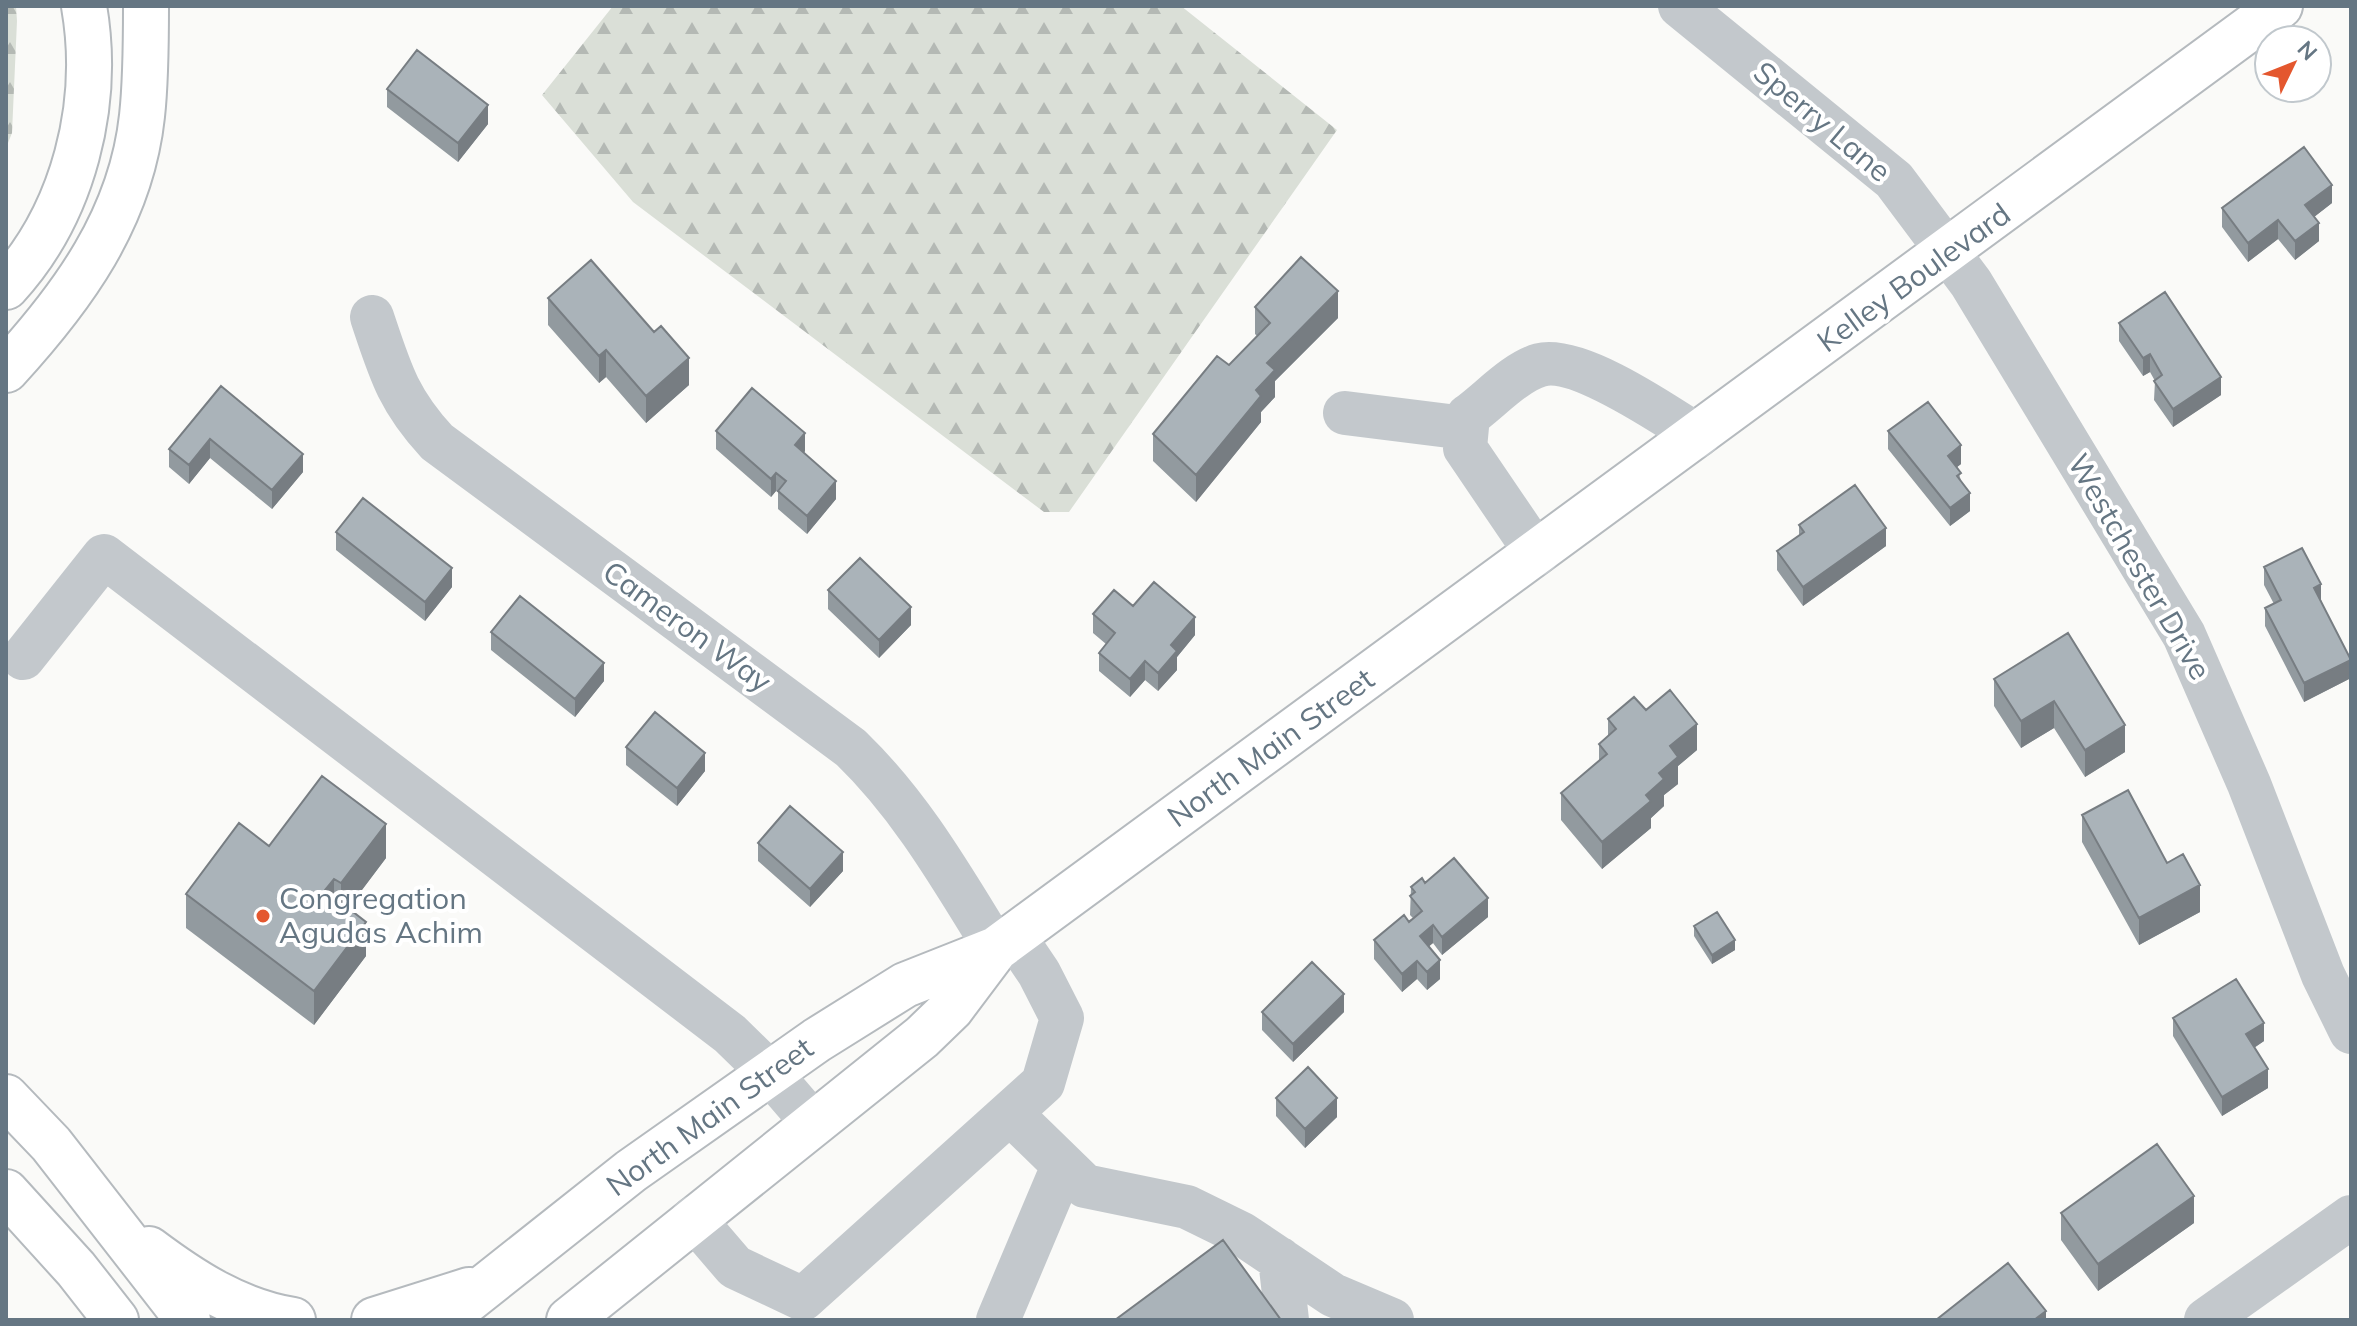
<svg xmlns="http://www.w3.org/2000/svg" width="2357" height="1326" font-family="Mulish,sans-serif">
  <defs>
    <pattern id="forest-firs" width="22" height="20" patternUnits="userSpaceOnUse" patternTransform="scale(2)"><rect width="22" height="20" fill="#dadfd7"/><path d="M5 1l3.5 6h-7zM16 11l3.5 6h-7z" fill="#b4b9b4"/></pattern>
  </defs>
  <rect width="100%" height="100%" fill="#fafaf8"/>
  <path fill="url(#forest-firs)" d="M6,6H16L17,21L12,133L6,148Z
    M613,6H1181L1337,130L1069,512H1044L633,202L542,95Z"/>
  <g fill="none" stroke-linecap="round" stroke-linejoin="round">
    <defs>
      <path id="major" d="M6,1097L51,1144L188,1320
        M6,1192L76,1269L116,1320
        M149,1249C193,1282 238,1311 293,1320
        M374,1320L469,1290
        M443,1320L631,1171L817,1040L905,985L996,949L2280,6
        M569,1320L922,1037L951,1009L996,949"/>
      <path id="highway" d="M6,287C74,213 101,104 84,6
        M6,370C73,297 131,218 142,116C146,80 146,43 146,6"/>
    </defs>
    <use href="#major" stroke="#b5babe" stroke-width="48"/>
    <use href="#highway" stroke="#b4b9bd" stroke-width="48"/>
    <path stroke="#c3c8cc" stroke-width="44" d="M1680,6L1894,180L1971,283L2184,635L2249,784L2323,975L2351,1032
      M372,317C390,371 398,400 437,442L851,748C912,807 952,878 996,949
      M1345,413L1465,428
      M1537,554L1465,448L1468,416C1489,401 1515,372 1540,365C1578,355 1665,415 1698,436
      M23,658L104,556L730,1034L770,1073L813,1123
      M1010,1113L1085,1186L1187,1207L1242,1234L1333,1295L1392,1320
      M693,1218L735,1267L803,1299L1043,1083L1062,1018L1039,973L1014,936
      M1280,1259L1287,1320
      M998,1320L1063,1166
      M2206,1320L2351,1217"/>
    <use href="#major" stroke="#fff" stroke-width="44"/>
    <use href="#highway" stroke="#fff" stroke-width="44"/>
  </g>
  <path fill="#929a9f" d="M387,89L488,124L458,162L387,107Z
    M2332,203L2314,217L2319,241L2295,260L2278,239L2248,262L2222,227V208Z
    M548,298L689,385L646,423L606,377L599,383L548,325Z
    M1255,307L1338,318L1275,381V397L1261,412V422L1196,502L1153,461V434L1229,365L1257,336L1255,334Z
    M2119,323L2221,395L2173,427L2154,400L2155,381L2150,372L2143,376L2119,341Z
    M221,386L303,472L272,509L210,458L189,484L169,467V449Z
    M716,431L805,451L804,453L836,499L807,534L778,509V492L776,491L771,497L716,449Z
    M1888,431L1961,464L1957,467L1970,511L1950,526L1888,449Z
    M1799,525L1886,546L1803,606L1777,570V551L1799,535Z
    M336,532L452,587L425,621L336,550Z
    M2264,567L2321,600L2351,678L2304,702L2265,626V608L2274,604L2264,585Z
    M828,590L911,625L879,658L828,609Z
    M1133,606L1195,635L1177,657V670L1158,691L1145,680L1130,697L1099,671V653L1106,644L1093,633V614Z
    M491,632L604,681L575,717L491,650Z
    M2068,633L2125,752L2085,777L2054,728L2021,748L1994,706V679Z
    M1646,710L1697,750L1678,766V784L1664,795V806L1651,818V828L1602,869L1561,820V793L1599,761V744L1608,736V719Z
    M626,747L705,771L677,806L626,765Z
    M2082,815L2167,863L2200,912L2139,945L2082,842Z
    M758,843L843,871L810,907L758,861Z
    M269,846L386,858L348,908L366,956L314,1025L186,928V894Z
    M1425,883L1488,917L1442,955L1433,943L1429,946L1440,979L1427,990L1417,979L1402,992L1374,959V940L1413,918L1410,915L1411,887Z
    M1694,926L1735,950L1712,964L1694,936Z
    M1262,1012H1344L1293,1062L1262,1030Z
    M2173,1018L2264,1041L2254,1048L2268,1088L2222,1116L2173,1036Z
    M1276,1098L1337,1117L1305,1148L1276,1116Z
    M2061,1213L2194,1223L2098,1291L2061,1240Z"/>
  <path fill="#777d82" d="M488,105V124L458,162V143Z
    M2332,185V203L2305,224V205Z
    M2278,220V239L2248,262V243Z
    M2319,223V241L2295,260V241Z
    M1338,291V318L1275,381V397L1261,412V422L1196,502V475L1256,390L1267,363Z
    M606,350V377L599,383V356Z
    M2150,354V372L2143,376V358Z
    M689,358V385L646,423V396Z
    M2221,377V395L2173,427V409Z
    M805,433V451L795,464V445Z
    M210,439V458L189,484V465Z
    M1961,445V464L1948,474V456Z
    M303,454V472L272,509V490Z
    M776,473V491L771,497V479Z
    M836,481V499L807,534V516Z
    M1970,493V511L1950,526V508Z
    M1886,528V546L1803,606V587Z
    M452,568V587L425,621V602Z
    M2321,584V603L2314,588Z
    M911,607V625L879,658V640Z
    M1195,617V635L1177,657V670L1158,691V673L1171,645Z
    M2351,660V678L2304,702V683Z
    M1145,661V680L1130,697V679Z
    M604,663V681L575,717V699Z
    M2054,701V728L2021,748V721Z
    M1697,724V750L1678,766V784L1664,795V806L1651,818V828L1602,869V842L1646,795L1659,773L1670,746Z
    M2125,725V752L2085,777V750Z
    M705,753V771L677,806V788Z
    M386,824V858L341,918V883Z
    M843,852V871L810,907V889Z
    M334,879V913L325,890Z
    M2200,885V912L2139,945V918Z
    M1488,898V917L1442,955V937Z
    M366,922V956L314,1025V991Z
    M1433,925V943L1420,954V936Z
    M1735,940V950L1712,964V955Z
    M1440,960V979L1427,990V972Z
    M1417,961V979L1402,992V974Z
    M1344,994V1012L1293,1062V1044Z
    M2264,1023V1041L2246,1053V1034Z
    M2268,1069V1088L2222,1116V1097Z
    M1337,1098V1117L1305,1148V1129Z
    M2194,1196V1223L2098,1291V1264Z
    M2046,1311V1320H2034Z"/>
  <path fill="#aab3b9" stroke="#777d82" stroke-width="2" d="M417,50L488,105L458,143L387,89Z
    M2304,147L2332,185L2305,205L2319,223L2295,241L2278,220L2248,243L2222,208Z
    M1301,257L1338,291L1267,363L1275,370L1256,390L1261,396L1196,475L1153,434L1217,356L1229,365L1270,323L1255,307Z
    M591,260L654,332L661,326L689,358L646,396L606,350L599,356L548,298Z
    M2165,292L2221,377L2173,409L2154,381L2162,375L2150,354L2143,358L2119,323Z
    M221,386L303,454L272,490L210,439L189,465L169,449Z
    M752,388L805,433L795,445L836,481L807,516L778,491L786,481L776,473L771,479L716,431Z
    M1928,402L1961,445L1948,456L1961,473L1957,476L1970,493L1950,508L1888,431Z
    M1855,485L1886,528L1803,587L1777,551L1804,532L1799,525Z
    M363,498L452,568L425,602L336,532Z
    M2302,548L2321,584L2314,588L2351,660L2304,683L2265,608L2281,600L2264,567Z
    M860,558L911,607L879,640L828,590Z
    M1154,582L1195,617L1171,645L1177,651L1158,673L1145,661L1130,679L1099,653L1115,633L1093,614L1114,590L1133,606Z
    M520,596L604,663L575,699L491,632Z
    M2068,633L2125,725L2085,750L2054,701L2021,721L1994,679Z
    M1670,690L1697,724L1670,746L1678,757L1659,773L1664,779L1646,795L1651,801L1602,842L1561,793L1607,754L1599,744L1616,729L1608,719L1634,697L1646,710Z
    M655,712L705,753L677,788L626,747Z
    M322,776L386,824L341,883L334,879L325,890L366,922L314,991L186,894L239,823L269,846Z
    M2128,790L2167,863L2183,854L2200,885L2139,918L2082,815Z
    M790,806L843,852L810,889L758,843Z
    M1454,858L1488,898L1442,937L1433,925L1420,936L1440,960L1427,972L1417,961L1402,974L1374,940L1404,915L1409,922L1422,911L1410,896L1415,892L1411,887L1422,878L1425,883Z
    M1717,912L1735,940L1712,955L1694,926Z
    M1312,962L1344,994L1293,1044L1262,1012Z
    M2236,979L2264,1023L2246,1034L2268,1069L2222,1097L2173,1018Z
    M1308,1067L1337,1098L1305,1129L1276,1098Z
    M2157,1144L2194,1196L2098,1264L2061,1213Z
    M1223,1240L1281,1320H1115Z
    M2008,1263L2046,1311L2034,1320H1936Z"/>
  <circle fill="#e4572e" stroke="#fff" stroke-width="3" cx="263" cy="916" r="8"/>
  <g text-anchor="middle" stroke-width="8" stroke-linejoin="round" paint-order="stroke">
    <g font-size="30" fill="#657683" stroke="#fff">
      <text transform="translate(1822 122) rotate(40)" y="10">Sperry Lane</text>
      <text transform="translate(1914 278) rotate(-36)" y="10">Kelley Boulevard</text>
      <text transform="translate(2139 567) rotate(60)" y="10">Westchester Drive</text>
      <text transform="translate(687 627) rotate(36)" y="10">Cameron Way</text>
      <text transform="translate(1271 748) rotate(-36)" y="10">North Main Street</text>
      <text transform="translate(710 1117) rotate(-36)" y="10">North Main Street</text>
    </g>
    <g font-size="30" fill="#657683" stroke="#fff" text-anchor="start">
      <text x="279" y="909">Congregation<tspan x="279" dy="34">Agudas Achim</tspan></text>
    </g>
  </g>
  <rect width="2357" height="1326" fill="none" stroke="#657683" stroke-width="16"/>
  <g transform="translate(2293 64) rotate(47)"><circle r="38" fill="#ffffff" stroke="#c1c8cd" stroke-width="2"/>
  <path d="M0-6L14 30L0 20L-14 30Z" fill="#e4572e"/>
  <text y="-12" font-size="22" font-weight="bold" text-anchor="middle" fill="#657683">N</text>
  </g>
</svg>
